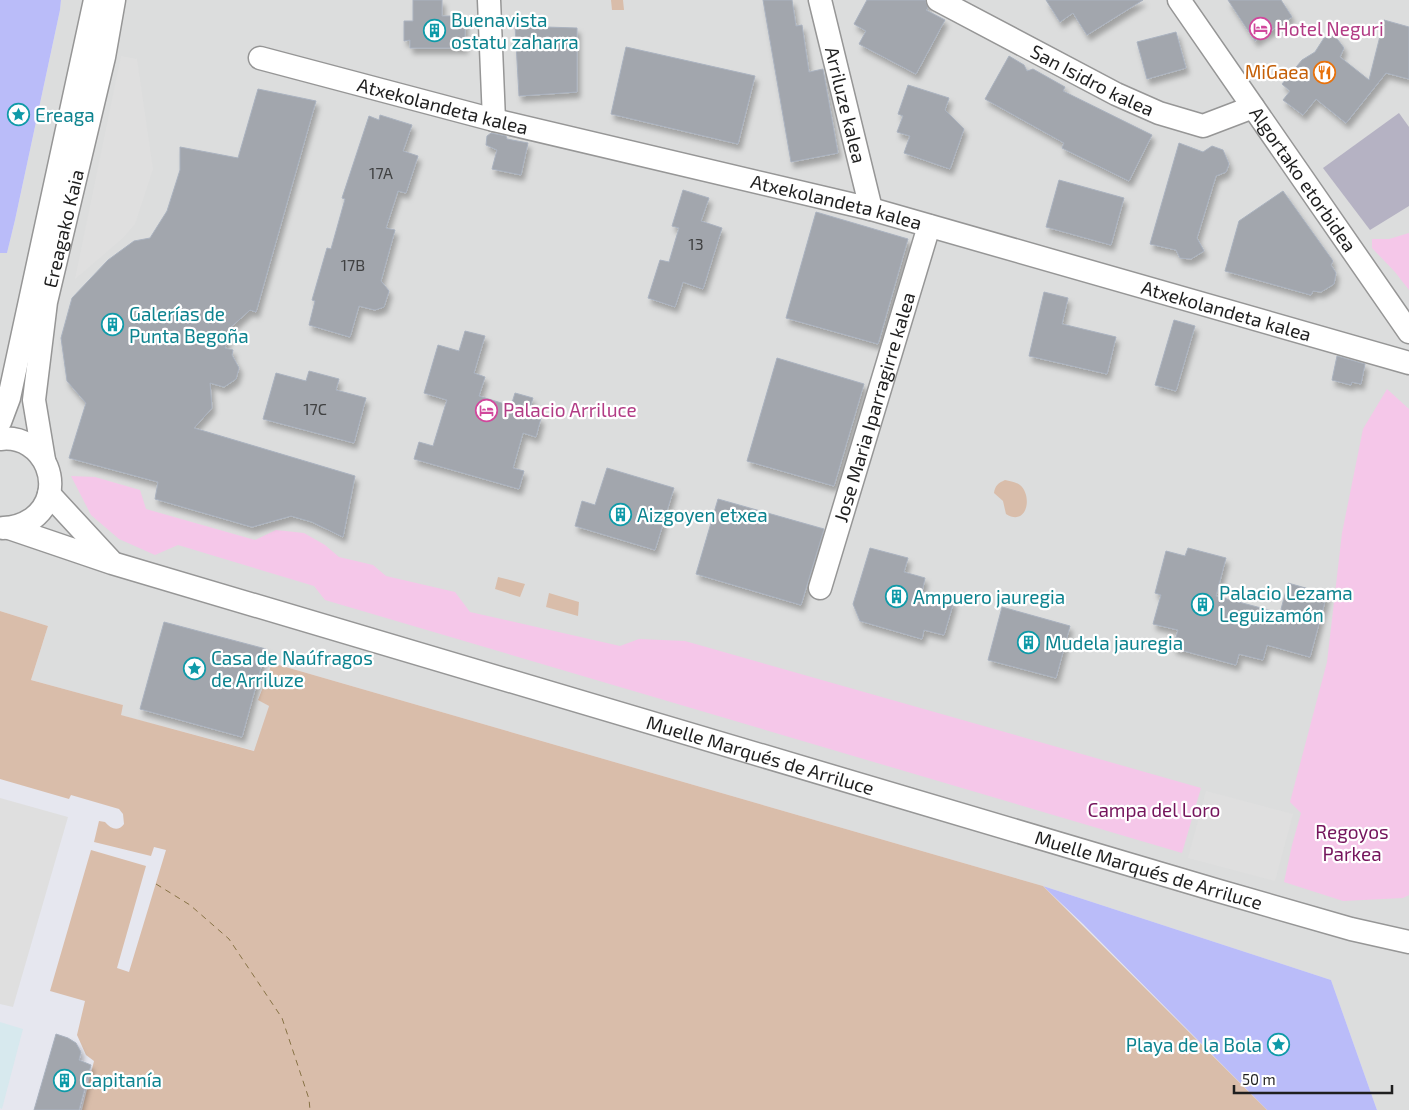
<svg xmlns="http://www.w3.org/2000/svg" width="1409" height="1110" font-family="'Exo 2',sans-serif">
  <defs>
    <filter id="shadow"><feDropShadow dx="3" dy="5.5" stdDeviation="2.5" flood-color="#0004"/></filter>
  </defs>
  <rect width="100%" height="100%" fill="#e6e7ef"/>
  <path fill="#dcdddd" d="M61,0H1409V1110H1377L1331,980L1043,886L272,663L258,699L269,706L255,751L120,715L123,705L31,680L48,626L0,611V253H7L15,220L60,10Z"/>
  <path fill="#d7e9ee" d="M0,1022L23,1029L2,1109L0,1108Z"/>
  <path fill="#b5b2c3" d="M1399,113L1409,127V206L1370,230L1323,168Z"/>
  <path fill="#babcf9" d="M0,0H61L60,10L15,220L7,253H0Z
    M1043,886L1331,980L1377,1110H1267L1083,924Z"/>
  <path fill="#f5c7e9" d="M1409,233V290L1395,272L1372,248V239H1389Z
    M1387,389L1409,409V895L1403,898L1343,901L1284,882L1292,845L1301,813L1290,802L1327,662L1342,533L1363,429Z
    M71,476L95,477L140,490L146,509L255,540L276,530L304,533L325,545L339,557L373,565L386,576L455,592L470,612L620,646L639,639L685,641L1201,788L1182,853L325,600L314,586L178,545L155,555L119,539L91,515Z"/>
  <path fill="#dfdfdf" d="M121,56L137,59L153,169L135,224L123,238L75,279Z
    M1206,791L1293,814L1275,881L1188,858Z
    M0,798L68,817L13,1007L0,1004Z"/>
  <path fill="#d9bdaa" d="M611,0H623L624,10H612Z
    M1005,480C1010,481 1016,482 1020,485C1033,496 1027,527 1006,514L1003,501L994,493C995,486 998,483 1005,480Z
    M498,577L525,584L520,597L495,589Z
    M549,593L579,602L578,616L546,607Z
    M0,611L48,626L31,680L123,705L121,715L254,751L269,706L258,700L272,663L1043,886L1267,1110H82L94,1061L86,1055L77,1035L85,1001L50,991L91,850L146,866L117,968L129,972L166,850L154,847L151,856L94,842L99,821L105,822C111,829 118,832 124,824L123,814L119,809L71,795L69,799L0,779Z"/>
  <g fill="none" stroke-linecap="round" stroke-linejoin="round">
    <path stroke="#887346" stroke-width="1" stroke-dasharray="6 5" stroke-linecap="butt" d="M156,884L190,905L229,939L282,1018L309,1099L310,1110"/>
  </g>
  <path fill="#a2a6ad" stroke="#aab2bf" filter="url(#shadow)" d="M413,0H442V16H465V48H410V40L404,41V21H413Z
    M763,0H792L796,26L802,25L809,72L823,69L838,153L791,162Z
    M867,0H925L928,8L926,10L945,20L916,74L859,44L866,31L854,24Z
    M1046,0H1143L1087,35L1073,13L1060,22Z
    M1228,0H1281L1292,17L1255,41Z
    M1384,20L1409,27V79L1386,73L1346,123L1316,99L1303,115L1283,100L1290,91L1282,84L1302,60L1315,52L1324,38L1335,36L1344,48L1340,57L1369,80Z
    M515,26L577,28V92L519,96Z
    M1176,32L1186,68L1147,79L1137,42Z
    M626,47L755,76L738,144L611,114Z
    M1009,56L1024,65L1027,71L1033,69L1065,87L1063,91L1152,135L1129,181L1062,148L1064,143L985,99Z
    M908,85L949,98L945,110L964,129L950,169L904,153L910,136L897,132L903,116L898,114Z
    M258,89L316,101L256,312L250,310L231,327L225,348L233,350L232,355L239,368L236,379L224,387L210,383L212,408L194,428L355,476L343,537L312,522L291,516L252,527L155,499L158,482L69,458L86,403L67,381L61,338L72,298L108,260L134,241L150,238L167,211L180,170V147L238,158Z
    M380,115L412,125L403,151L418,156L406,193L398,191L386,228L395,230L381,281L389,291L384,307L375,310L359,306L350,337L309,325L315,301L312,300L327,248L331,249L345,199L342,198L369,116L379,120Z
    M491,133L506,136L507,139L528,143L521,175L492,169L497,150L486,145L487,136Z
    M1179,143L1203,152L1212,146L1223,150L1229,164L1226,172L1216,176L1197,238L1204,251L1191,259L1180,258L1176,250L1150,244Z
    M1059,180L1124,198L1111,245L1046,227Z
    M683,190L709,198L701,221L722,228L703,289L683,282L675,307L648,298L660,260L669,262L679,228L672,226Z
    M1283,191L1333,261L1331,265L1336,273L1334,284L1321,292L1313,291L1311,295L1225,271L1239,221Z
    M816,212L908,239L878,344L786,318Z
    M1044,292L1068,298L1062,324L1116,337L1107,374L1029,356Z
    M1174,320L1195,326L1176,391L1155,385Z
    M465,331L485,336L474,373L485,377L479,396L511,406L515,393L533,398L528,414L541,418L536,437L523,433L513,468L524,471L519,489L414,459L419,442L433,446L447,400L424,393L438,345L459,351Z
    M1337,356L1365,364L1361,384L1352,382L1351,385L1332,380Z
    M777,358L864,384L834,486L747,461Z
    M309,371L339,379L336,390L366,398L354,443L263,419L276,373L306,381Z
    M607,468L674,488L655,550L575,526L582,501L595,505Z
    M718,499L824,529L801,605L696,574Z
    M870,548L908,558L904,572L925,578L922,592L954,601L944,635L924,630L922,639L860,621L853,604Z
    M1188,548L1226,558L1216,596L1280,613L1288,583L1327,594L1310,657L1267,645L1263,660L1239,654L1236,665L1173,648L1178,630L1153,624L1161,595L1155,593L1166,551L1185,556Z
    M1002,607L1070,626L1056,678L988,660Z
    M164,622L266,649L242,737L140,709Z
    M56,1034L68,1038L76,1043L81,1052L79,1060L91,1065L79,1110H34Z"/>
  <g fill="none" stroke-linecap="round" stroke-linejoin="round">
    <defs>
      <g id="minor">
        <path d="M489,0L494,120"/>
        <path id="s1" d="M820,0L871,209"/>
        <path id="s2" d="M938,0L1116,94L1159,113L1203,126L1253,107"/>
        <path id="s3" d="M1179,0L1409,332"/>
        <path id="s4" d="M260,58L494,120L871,209L1409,363"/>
        <path d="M0,422L9,398L95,0"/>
        <path d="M0,439C45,433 69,492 32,519C23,525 14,528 3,528"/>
        <path id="s5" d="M44,460L34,400L46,302L104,57L114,0"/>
        <path d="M49,494L110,560"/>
        <path id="s6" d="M9,528L112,563L1219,891L1351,929L1409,942"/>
        <path id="s7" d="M820,588L929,226"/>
      </g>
    </defs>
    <use href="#minor" stroke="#969696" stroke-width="25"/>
    <use href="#minor" stroke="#fff" stroke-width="22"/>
  </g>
  <defs>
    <symbol id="hotel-ring" viewBox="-11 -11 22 22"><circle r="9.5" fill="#fff" stroke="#d1479c" stroke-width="1.5"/><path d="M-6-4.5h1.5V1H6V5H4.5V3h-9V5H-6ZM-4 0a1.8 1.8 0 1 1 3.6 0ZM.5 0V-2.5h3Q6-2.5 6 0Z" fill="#d1479c"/></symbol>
    <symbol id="building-ring" viewBox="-11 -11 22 22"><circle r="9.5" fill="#fff" stroke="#0f9aa8" stroke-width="1.5"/><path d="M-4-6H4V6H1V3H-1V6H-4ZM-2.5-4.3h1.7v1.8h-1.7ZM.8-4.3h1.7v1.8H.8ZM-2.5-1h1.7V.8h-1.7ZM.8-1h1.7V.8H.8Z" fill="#0f9aa8"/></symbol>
    <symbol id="restaurant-ring" viewBox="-11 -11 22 22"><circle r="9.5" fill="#fff" stroke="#e8710a" stroke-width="1.5"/><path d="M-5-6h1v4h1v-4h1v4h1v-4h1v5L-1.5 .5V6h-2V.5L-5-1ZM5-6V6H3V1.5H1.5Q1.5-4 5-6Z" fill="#e8710a"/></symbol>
    <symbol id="sight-ring" viewBox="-11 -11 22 22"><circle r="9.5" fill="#fff" stroke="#0f9aa8" stroke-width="1.5"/><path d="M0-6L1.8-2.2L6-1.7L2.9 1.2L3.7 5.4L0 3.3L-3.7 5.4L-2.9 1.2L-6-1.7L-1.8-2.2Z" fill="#0f9aa8"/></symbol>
  </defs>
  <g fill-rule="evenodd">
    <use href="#hotel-ring" x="1248" y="16" width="25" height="25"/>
    <use href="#building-ring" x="422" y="18" width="25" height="25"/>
    <use href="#restaurant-ring" x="1312" y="60" width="25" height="25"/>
    <use href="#sight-ring" x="6" y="102" width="25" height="25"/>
    <use href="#building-ring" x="100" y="312" width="25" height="25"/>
    <use href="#hotel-ring" x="474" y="398" width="25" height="25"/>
    <use href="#building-ring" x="608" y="502" width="25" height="25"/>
    <use href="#building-ring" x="884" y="584" width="25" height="25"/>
    <use href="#building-ring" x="1190" y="592" width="25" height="25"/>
    <use href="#building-ring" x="1016" y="630" width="25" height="25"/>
    <use href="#sight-ring" x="182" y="656" width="25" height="25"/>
    <use href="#sight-ring" x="1266" y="1032" width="25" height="25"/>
    <use href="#building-ring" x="52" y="1068" width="25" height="25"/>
  </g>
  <g text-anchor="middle" stroke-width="4.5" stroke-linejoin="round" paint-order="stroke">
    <g font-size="16" fill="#404142">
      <text x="381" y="179">17A</text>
      <text x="696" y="250">13</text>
      <text x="353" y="271">17B</text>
      <text x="315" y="415">17C</text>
    </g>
    <g font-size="19" fill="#0d838f" stroke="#fff" text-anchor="start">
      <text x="451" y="27">Buenavista<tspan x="451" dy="22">ostatu zaharra</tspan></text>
      <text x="35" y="122">Ereaga</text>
      <text x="129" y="321">Galerías de<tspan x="129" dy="22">Punta Begoña</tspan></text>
      <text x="637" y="522">Aizgoyen etxea</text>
      <text x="1219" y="600">Palacio Lezama<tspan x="1219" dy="22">Leguizamón</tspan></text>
      <text x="913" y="604">Ampuero jauregia</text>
      <text x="1045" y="650">Mudela jauregia</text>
      <text x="211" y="665">Casa de Naúfragos<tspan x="211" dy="22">de Arriluze</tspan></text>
      <text x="1262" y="1052" text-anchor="end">Playa de la Bola</text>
      <text x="81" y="1087">Capitanía</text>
    </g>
    <g font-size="19" fill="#b23c85" stroke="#fff" text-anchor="start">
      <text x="1276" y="36">Hotel Neguri</text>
      <text x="503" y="417">Palacio Arriluce</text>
    </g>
    <g font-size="19" fill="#c56008" stroke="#fff" text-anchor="end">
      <text x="1309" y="79">MiGaea</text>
    </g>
    <g font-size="19" fill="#1f1f1f" stroke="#fff">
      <text dy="7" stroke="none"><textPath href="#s2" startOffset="174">San Isidro kalea</textPath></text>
      <text dy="7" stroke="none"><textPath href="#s1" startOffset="108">Arriluze kalea</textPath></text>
      <text dy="7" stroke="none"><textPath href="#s4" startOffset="189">Atxekolandeta kalea</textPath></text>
      <text dy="7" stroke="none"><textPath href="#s3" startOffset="218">Algortako etorbidea</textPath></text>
      <text dy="7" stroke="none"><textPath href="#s4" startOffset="594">Atxekolandeta kalea</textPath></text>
      <text dy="7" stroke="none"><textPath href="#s5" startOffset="235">Ereagako Kaia</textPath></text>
      <text dy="7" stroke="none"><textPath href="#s4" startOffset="999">Atxekolandeta kalea</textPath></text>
      <text dy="7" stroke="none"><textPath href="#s7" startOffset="189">Jose Maria Iparragirre kalea</textPath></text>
      <text dy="7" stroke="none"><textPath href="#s6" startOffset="785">Muelle Marqués de Arriluce</textPath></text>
      <text dy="7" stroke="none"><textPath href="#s6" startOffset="1190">Muelle Marqués de Arriluce</textPath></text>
    </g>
    <g font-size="19" fill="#74155c" stroke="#fff">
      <text x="1154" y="817">Campa del Loro</text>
      <text x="1352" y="839">Regoyos<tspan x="1352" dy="22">Parkea</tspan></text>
    </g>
  </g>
  <path d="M1234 1085v8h158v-8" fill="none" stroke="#1f1f1f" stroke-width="2.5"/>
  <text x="1242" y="1085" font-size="15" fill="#1f1f1f" stroke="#ffffff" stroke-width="4" paint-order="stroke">50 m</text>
</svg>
